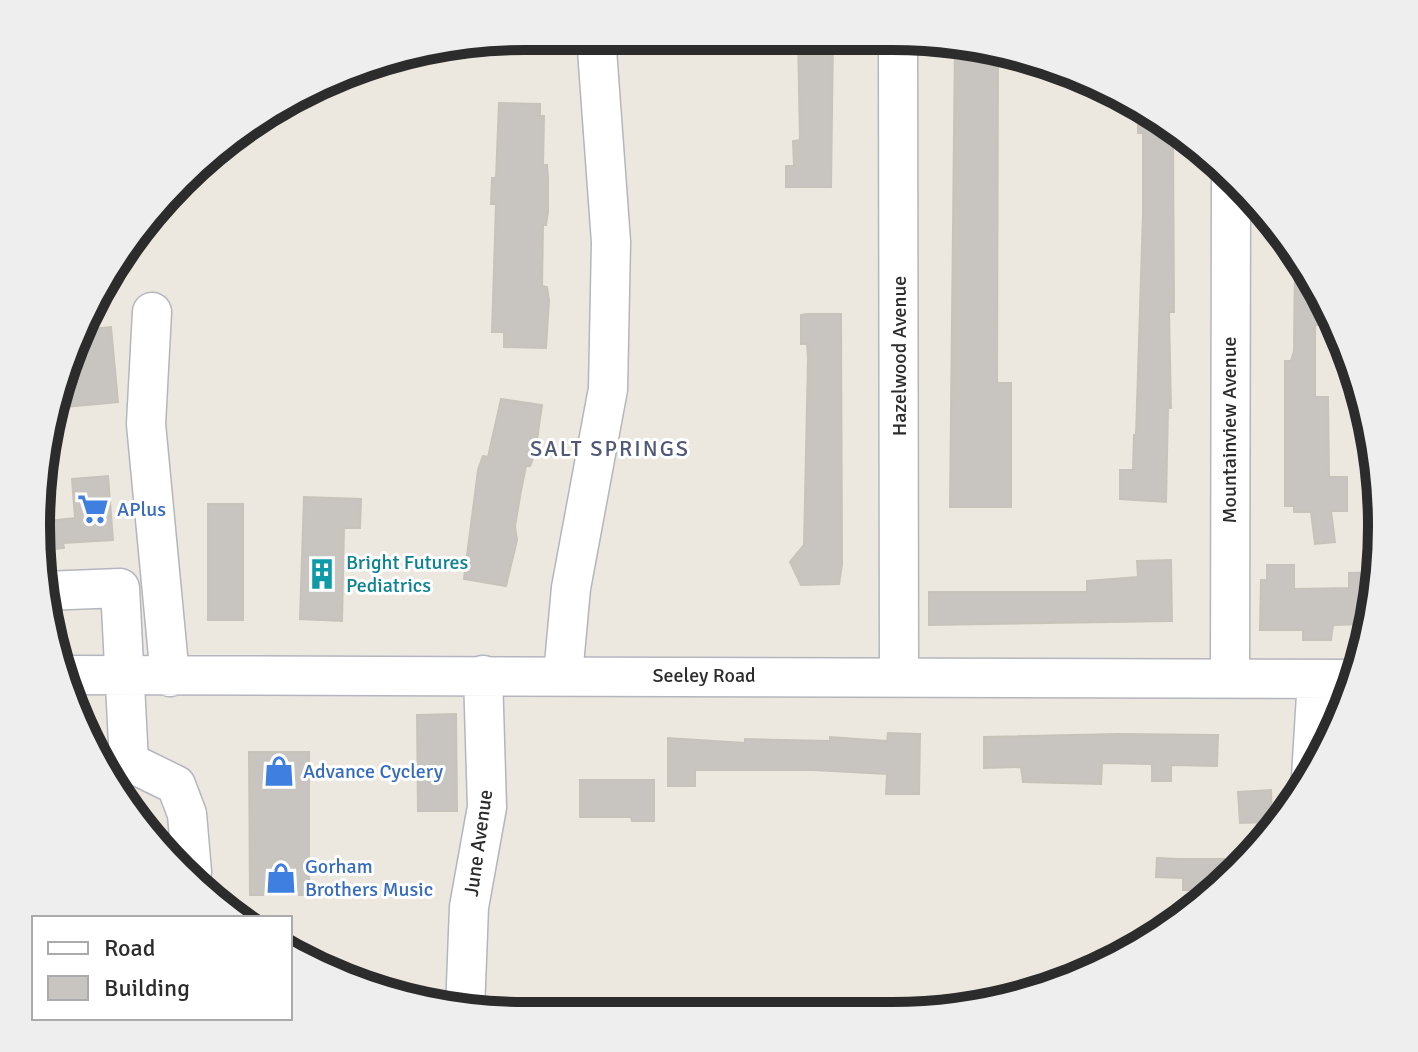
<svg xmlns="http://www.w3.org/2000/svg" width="1418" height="1052" font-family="Signika,sans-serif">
  <rect width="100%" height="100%" fill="#ece8e0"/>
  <path fill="#c8c4bf" stroke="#c8c3ba" stroke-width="2" d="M798,37H833L831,187H786V166H794L793,141L800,140Z
    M955,42L998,49L997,383H1011V507H950Z
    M499,103L540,104V116H544L543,165H547L548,178V212L546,225H543L542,286L547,287L549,300L546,348L504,347V332H492L496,204H491L492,178H496Z
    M1138,107L1164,118L1179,133H1173L1174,312H1169L1171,408H1168L1166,502L1120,499V470H1133L1134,435H1136L1143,214V133H1138Z
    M1295,256L1329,325H1315V397H1328L1329,477H1347V511H1331L1335,542L1315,544L1311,512H1294V506H1285V361H1291L1294,351Z
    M807,314H841L842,565L839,584L801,585L790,562L804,545L808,359L807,344H801V315Z
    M111,327L118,402L53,408L80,330Z
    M501,399L542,405L535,454L530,466H526L521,491L515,526L517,540L506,586L464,579L478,470L483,456L488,457Z
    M108,476L113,540L63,543L64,548L38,551L40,522L75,518L72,479Z
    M304,497L361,499L360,528H344L342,621L300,619Z
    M208,504H243V620H208Z
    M1171,560L1172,621L929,625V592H1087V581L1138,577L1137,561Z
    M1267,565H1294V589L1349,588V573L1377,572L1378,590L1366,624L1333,625L1331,640H1303V630H1260L1261,580H1267Z
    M456,714L457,811H418L417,715Z
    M888,733L920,734L919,794H886L887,774L813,770H695V786H668V738L745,743V739L830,741V737L887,741Z
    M1118,734L1218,735L1217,766L1171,765V781H1152V764L1102,763L1101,784L1023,782L1021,767L984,768V737Z
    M249,752H309V895H250Z
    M580,780H654V821H632L631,817H580Z
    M1271,790L1272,822L1240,823L1238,792Z
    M1157,858L1180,859H1239L1211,891L1183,890V878L1156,877Z"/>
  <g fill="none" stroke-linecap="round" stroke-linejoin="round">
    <defs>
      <path id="minor" d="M898,37L899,676
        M152,312L146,424L170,677
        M44,591L120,588L129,762
        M60,675L1348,679
        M563,675L571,588L608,389L611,242L596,36
        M1230,678L1231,182
        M109,772L129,762L176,785L187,814L192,872
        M1311,777L1317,679
        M465,1010L469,907L487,807L483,675"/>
    </defs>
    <use href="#minor" stroke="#b4b6be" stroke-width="41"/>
    <use href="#minor" stroke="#fff" stroke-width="38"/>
  </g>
  <defs>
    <symbol id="supermarket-bare" viewBox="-9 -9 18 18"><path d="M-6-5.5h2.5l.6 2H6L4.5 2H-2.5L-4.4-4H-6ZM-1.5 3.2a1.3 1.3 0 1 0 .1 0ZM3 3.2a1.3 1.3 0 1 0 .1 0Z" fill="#3f7fe0" stroke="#fff" stroke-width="2.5" paint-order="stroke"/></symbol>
    <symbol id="building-bare" viewBox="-9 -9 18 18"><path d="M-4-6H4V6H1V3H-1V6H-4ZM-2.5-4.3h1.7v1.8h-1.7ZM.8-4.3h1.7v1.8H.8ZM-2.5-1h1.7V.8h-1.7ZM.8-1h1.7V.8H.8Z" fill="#0f9aa8" stroke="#fff" stroke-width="2.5" paint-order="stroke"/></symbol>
    <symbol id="shop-bare" viewBox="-9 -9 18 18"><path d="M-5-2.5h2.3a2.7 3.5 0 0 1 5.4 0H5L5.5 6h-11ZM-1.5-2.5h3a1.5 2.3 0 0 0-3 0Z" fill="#3f7fe0" stroke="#fff" stroke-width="2.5" paint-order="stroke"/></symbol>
  </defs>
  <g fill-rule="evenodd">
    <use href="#supermarket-bare" x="71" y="487" width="44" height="44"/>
    <use href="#building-bare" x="300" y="552" width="44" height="44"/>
    <use href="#shop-bare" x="257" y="749" width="44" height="44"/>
    <use href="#shop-bare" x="259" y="856" width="44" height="44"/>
  </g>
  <g text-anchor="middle" stroke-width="6" stroke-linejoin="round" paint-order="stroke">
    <g font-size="20" fill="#2c2c2c" stroke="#fff">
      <text transform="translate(899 356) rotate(-90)" y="7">Hazelwood Avenue</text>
      <text transform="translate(1229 430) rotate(-90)" y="7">Mountainview Avenue</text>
      <text x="704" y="682">Seeley Road</text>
      <text transform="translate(478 843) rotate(-82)" y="7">June Avenue</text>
    </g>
    <g font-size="20" fill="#366cbe" stroke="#fff" text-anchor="start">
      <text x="117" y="516">APlus</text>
      <text x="303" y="778">Advance Cyclery</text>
      <text x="305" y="873">Gorham<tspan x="305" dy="23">Brothers Music</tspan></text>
    </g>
    <g font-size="20" fill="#0d838f" stroke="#fff" text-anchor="start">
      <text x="346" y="569">Bright Futures<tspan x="346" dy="23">Pediatrics</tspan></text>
    </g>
    <g font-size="22" letter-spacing="2" fill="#515778" stroke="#fff">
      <text x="610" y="456">SALT SPRINGS</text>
    </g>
  </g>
  <path d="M0 0H1418V1052H0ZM526 50H892A476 476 0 0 1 1368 526V526A476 476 0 0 1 892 1002H526A476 476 0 0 1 50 526V526A476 476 0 0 1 526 50Z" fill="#eee" fill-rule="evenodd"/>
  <path fill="none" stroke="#2c2c2c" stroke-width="10" d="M526 50H892A476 476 0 0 1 1368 526V526A476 476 0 0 1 892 1002H526A476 476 0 0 1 50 526V526A476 476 0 0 1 526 50Z"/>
  <rect x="32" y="916" width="260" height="104" fill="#ffffff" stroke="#ababab" stroke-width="2"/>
  <rect x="48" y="942" width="40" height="12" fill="#ffffff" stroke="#ababab" stroke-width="2"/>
  <text x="104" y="956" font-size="24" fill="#2c2c2c">Road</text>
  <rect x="48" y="976" width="40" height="24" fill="#c8c4bf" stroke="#ababab" stroke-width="2"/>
  <text x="104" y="996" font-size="24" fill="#2c2c2c">Building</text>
</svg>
